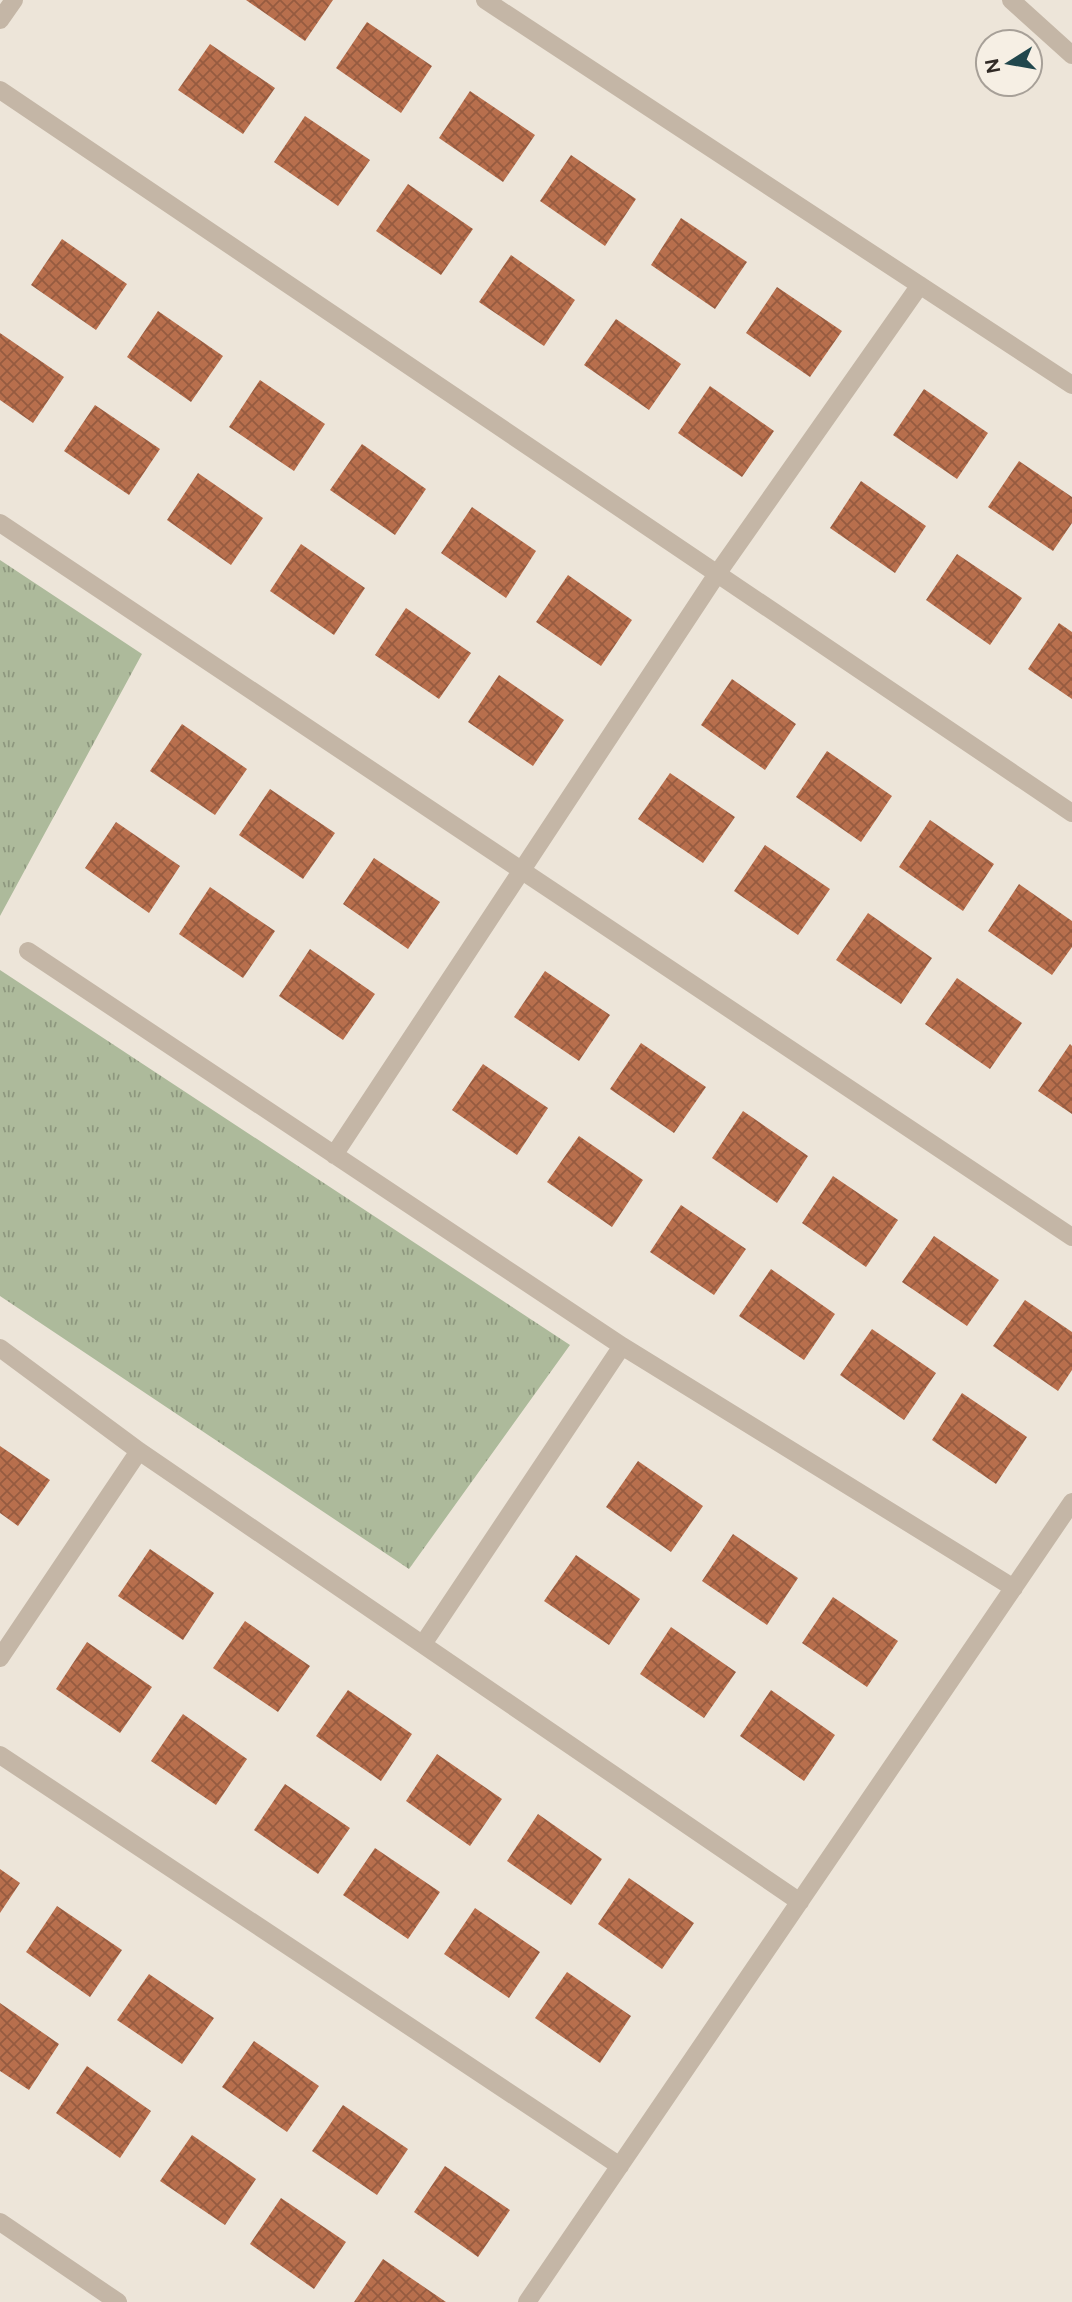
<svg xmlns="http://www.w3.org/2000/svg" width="1072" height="2302" font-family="Figtree,sans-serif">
  <defs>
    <pattern id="grass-tufts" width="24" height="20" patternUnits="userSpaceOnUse" patternTransform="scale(1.75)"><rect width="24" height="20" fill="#adba9b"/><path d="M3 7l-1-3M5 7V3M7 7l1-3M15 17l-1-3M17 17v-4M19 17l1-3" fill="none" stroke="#8d977e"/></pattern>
    <pattern id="building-cross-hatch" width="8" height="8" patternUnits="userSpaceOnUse" patternTransform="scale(1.75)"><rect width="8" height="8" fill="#b86f4d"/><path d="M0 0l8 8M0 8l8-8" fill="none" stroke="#965b40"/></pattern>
  </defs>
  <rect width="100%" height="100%" fill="#ede5d9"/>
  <path fill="url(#grass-tufts)" d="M0,560L142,654L0,916Z
    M0,970L570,1345L409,1569L0,1296Z"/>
  <path fill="url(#building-cross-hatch)" d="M246,0H333L305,41Z
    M367,22L432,66L401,113L336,68Z
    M210,44L275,88L243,134L178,90Z
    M470,91L535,135L503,182L439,138Z
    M305,116L370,160L338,206L274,162Z
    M571,155L636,199L605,246L540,201Z
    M408,184L473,229L441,275L376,231Z
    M681,218L747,262L715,309L651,265Z
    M62,239L127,284L96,330L31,285Z
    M511,255L575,300L544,346L479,302Z
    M777,287L842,331L810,377L746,333Z
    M158,311L223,356L191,402L127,357Z
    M616,319L681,364L649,410L584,365Z
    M0,333L64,377L33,423L0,400Z
    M260,380L325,424L294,471L229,427Z
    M710,386L774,431L742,477L678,433Z
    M924,389L988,433L957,479L893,435Z
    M95,405L160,449L129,495L64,451Z
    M362,444L426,489L395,535L330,490Z
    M1019,461L1072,497V523L1053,551L988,507Z
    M198,473L263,518L231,565L167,520Z
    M861,481L926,526L895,573L830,528Z
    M472,507L536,551L506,598L441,553Z
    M301,544L365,588L334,635L270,591Z
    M957,554L1022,598L990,645L926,600Z
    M568,575L632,620L601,666L536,622Z
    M406,608L471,653L439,699L375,655Z
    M1059,623L1072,632V699L1028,669Z
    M499,675L564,720L533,766L468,722Z
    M732,679L796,724L765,770L701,725Z
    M182,724L247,769L215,815L150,771Z
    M827,751L892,796L861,842L796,797Z
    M670,773L735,817L703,863L638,819Z
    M270,789L335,833L303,879L239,835Z
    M930,820L994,864L963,911L899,867Z
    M116,822L180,866L149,913L85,868Z
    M765,845L830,889L798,935L734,891Z
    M374,858L440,902L408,949L343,904Z
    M1019,884L1072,921V947L1052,975L988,931Z
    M210,887L275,931L243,978L179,934Z
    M868,913L932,958L901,1004L836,960Z
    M310,949L375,994L343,1040L279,996Z
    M545,971L610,1015L579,1061L514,1017Z
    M957,978L1022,1023L990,1069L925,1024Z
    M641,1043L706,1087L674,1133L610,1089Z
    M1070,1044L1072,1046V1114L1038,1091Z
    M483,1064L548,1108L517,1155L452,1110Z
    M743,1111L808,1156L777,1203L712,1158Z
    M579,1136L643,1180L612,1227L547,1182Z
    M833,1176L898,1220L866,1267L802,1223Z
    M681,1205L746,1249L714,1295L650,1252Z
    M934,1236L999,1280L967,1326L902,1282Z
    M771,1269L835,1314L804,1360L739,1316Z
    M1025,1300L1072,1332V1370L1058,1391L993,1346Z
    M872,1329L936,1373L904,1420L840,1375Z
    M962,1393L1027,1437L996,1484L932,1440Z
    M0,1446L50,1480L18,1526L0,1513Z
    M638,1461L703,1506L671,1552L606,1507Z
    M733,1534L798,1578L767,1625L702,1581Z
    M150,1549L214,1593L183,1640L118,1596Z
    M576,1555L640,1599L609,1645L544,1601Z
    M833,1597L898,1641L867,1687L802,1643Z
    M245,1621L310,1666L278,1712L213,1668Z
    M671,1627L736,1672L704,1718L640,1674Z
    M87,1642L152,1687L120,1733L56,1689Z
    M348,1690L412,1734L381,1781L316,1736Z
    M771,1690L835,1735L804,1781L740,1736Z
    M183,1714L247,1759L216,1805L151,1761Z
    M437,1754L502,1799L470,1846L406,1801Z
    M285,1784L350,1828L318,1874L254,1830Z
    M538,1814L602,1859L571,1905L507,1861Z
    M375,1848L440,1892L408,1939L343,1895Z
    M0,1869L20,1883L0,1913Z
    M629,1878L694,1923L662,1969L598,1924Z
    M57,1906L122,1950L90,1997L26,1952Z
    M475,1908L540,1952L509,1998L444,1954Z
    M567,1972L631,2016L600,2063L535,2018Z
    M149,1974L214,2018L182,2064L117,2020Z
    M0,2003L59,2044L29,2090L0,2071Z
    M254,2041L319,2086L287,2132L222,2087Z
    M87,2066L151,2111L120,2158L56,2113Z
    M343,2105L408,2149L377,2195L312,2151Z
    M192,2135L256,2179L225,2225L160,2181Z
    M445,2166L510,2210L478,2257L414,2212Z
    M281,2198L346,2242L314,2289L250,2244Z
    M383,2259L446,2302H354Z"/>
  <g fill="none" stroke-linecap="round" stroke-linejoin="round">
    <path stroke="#c4b6a6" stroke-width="18" d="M485,0L1072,385
      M1011,0L1072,55
      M0,20L14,0
      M0,90L1072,813
      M0,523L1072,1237
      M28,951L622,1346L1014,1588
      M334,1155L717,574L920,285
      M0,1348L139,1451L800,1902
      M423,1644L622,1346
      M0,1658L139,1451
      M0,1755L620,2166
      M0,2222L118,2302
      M527,2302L1072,1502"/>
  </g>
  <g transform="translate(1009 63) rotate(259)"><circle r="33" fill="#f6efe4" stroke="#a7a098" stroke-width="2"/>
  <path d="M0-5L12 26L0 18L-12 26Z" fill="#21474d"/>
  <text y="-10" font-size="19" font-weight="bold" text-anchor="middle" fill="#312a26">N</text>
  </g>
</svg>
